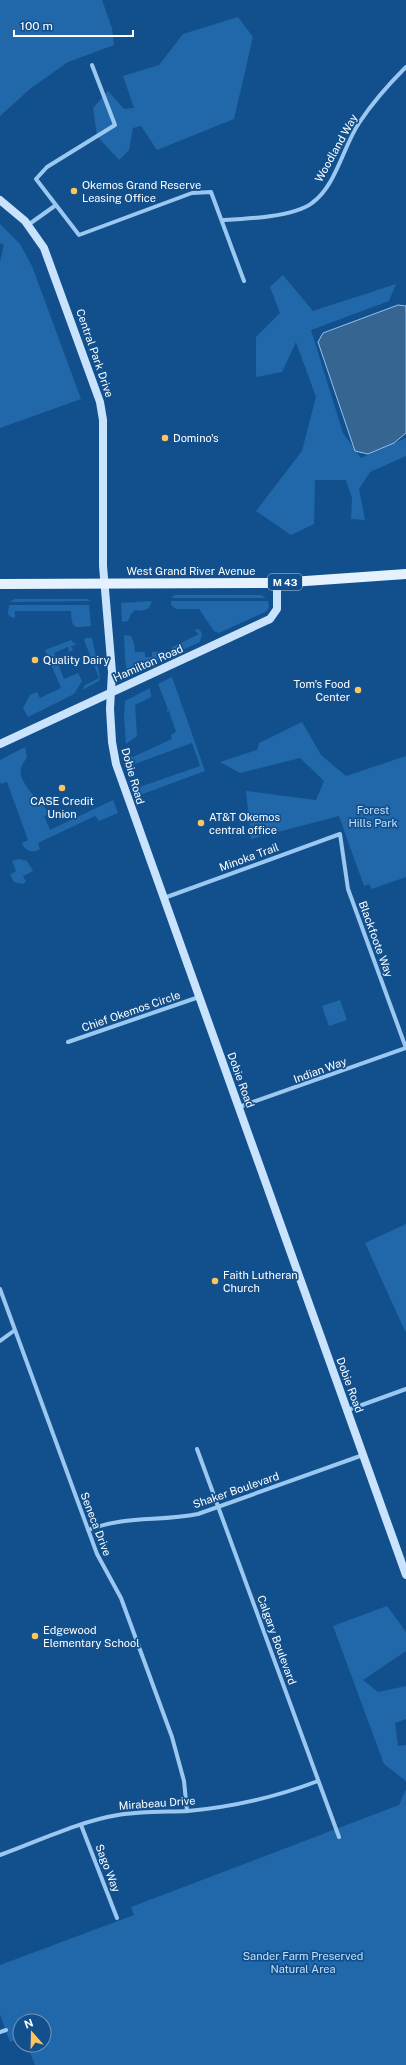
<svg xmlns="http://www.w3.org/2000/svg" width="406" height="2065" font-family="'Public Sans',sans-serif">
  <rect width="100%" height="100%" fill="#12508d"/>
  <path fill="#2168aa" d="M0,0H102L112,28L114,45L68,62L30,89L0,116Z
    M238,17L253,37L234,119L157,150L141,126L133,128L129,150L119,160L97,136L93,108L108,91L124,109L134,108L123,76L159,65L183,34Z
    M0,224L20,244L32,266L81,399L0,428V262L4,245L0,243Z
    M283,275L313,311L396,284L389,301L311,330L343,433L361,458L406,438V456L370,472L359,489L365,520L351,519L352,498L346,480H315L314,524L291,535L256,511L302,451L316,397L296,342L282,372L256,377V337L280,313L270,287Z
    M175,595H261L266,598H171Z
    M15,599H87L91,601L9,602Z
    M152,601L149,608C135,616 136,602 128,621L122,622L121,603Z
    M171,601H268L269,607L267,611L219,633L214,631L199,609H176L171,605Z
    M9,605H89L91,626C73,628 72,629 71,611H15V618L11,617L8,614Z
    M196,629L200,630L202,634L200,642L129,674C124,669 125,644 124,635L131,636L134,644L135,652H145V657H152V652L171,651V648L199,634L195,631Z
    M86,638H92L100,677L99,681L82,690L85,685L99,678L84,640Z
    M71,640L76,645L71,646L73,650L69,652L68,647L54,653L64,679L78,673L82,681L74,694L28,717L23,708L30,695L37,692L40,698L61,688L45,650Z
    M172,677L205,771L140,795L135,782L137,781L140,787L200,766L192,743L132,765L133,771L131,772L129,755L133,757L172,739L171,735L176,732L169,711L166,712L168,709L158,684Z
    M150,688L151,697L135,705L137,736L126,744L124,717L125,701Z
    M302,722L321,755L346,776L406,756V877L372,889L369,884L364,886L339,816L251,839L246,791L316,800L324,781L300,758L240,773L220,762L257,750L259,743Z
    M25,747L27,757C25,761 22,764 21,768C17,782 41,803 50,813L44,816L50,830L113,800L118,813L99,821L95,816L38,843L40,849C33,854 25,851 22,843L28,840L7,782L1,784L0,781V760Z
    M19,859L27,861L33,871L23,876L26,882L23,884L14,882L10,875L16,871L12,861Z
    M340,1000L347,1020L329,1026L322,1006Z
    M406,1224V1330L405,1331L365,1243Z
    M387,1606L406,1632V1651L363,1680L378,1692L406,1686V1719L395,1723L398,1746L406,1745V1781L384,1764L333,1626Z
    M406,1789V2065H35L27,2045H44V2021H20V2039L10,2042L0,2014V1965L134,1915L131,1907L399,1805Z"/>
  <path fill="#366591" stroke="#8cc4f5" d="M398,305L406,306V433L394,443L368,454L355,451L318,342L323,333Z"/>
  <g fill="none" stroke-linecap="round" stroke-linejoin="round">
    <path stroke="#9ac8f1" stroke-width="4" d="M92,65L115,125L47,167L36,179L79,235L192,193L211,192L244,281
      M223,220C245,219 294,217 312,203C336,186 343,147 359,123C373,102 389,84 406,67
      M28,225L56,205
      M164,898L340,834L348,889L406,1048L239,1107
      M68,1042L199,997
      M0,1289L97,1554L121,1598L172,1737L184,1781L187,1811
      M0,1341L15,1330
      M348,1410L406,1389
      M197,1449L339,1837
      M88,1530C126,1515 159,1522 198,1514L363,1455
      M81,1825L117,1918
      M0,1855C36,1842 80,1821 118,1815C141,1811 165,1812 188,1811C233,1807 276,1797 318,1781
      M0,2032L6,2030"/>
    <path stroke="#c9e3fc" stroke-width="8" d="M0,200L25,221L44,248L100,402L103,420V566L112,672L110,709L112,742L116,764L406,1575
      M0,744L270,619L277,609V583"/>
    <path stroke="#e5f1ff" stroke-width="10" d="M0,584L277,583L406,574"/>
  </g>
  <g fill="#ffc45b" stroke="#12508d" stroke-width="1.5">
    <circle cx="74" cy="191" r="4"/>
    <circle cx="165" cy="438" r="4"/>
    <circle cx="35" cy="660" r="4"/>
    <circle cx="358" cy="690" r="4"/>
    <circle cx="62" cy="788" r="4"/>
    <circle cx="201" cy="823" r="4"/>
    <circle cx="215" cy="1281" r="4"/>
    <circle cx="35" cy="1636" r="4"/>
  </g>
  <g text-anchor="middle" stroke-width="3.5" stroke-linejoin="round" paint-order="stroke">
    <rect fill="#12508d" stroke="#b8cadd" stroke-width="1" x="268" y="574" width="34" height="16" rx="3"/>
    <g font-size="10" font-weight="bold" fill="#fff">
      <text x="285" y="586">M 43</text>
    </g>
    <g font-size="11" fill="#fff" stroke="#12508d">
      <text transform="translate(336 148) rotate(-61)" y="4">Woodland Way</text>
      <text transform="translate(95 353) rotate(71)" y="4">Central Park Drive</text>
      <text x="191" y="575">West Grand River Avenue</text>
      <text transform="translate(148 663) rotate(-24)" y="4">Hamilton Road</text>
      <text transform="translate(133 776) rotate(74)" y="4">Dobie Road</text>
      <text transform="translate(249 857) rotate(-20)" y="4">Minoka Trail</text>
      <text transform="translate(376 939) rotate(70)" y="4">Blackfoote Way</text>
      <text transform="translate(131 1011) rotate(-19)" y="4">Chief Okemos Circle</text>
      <text transform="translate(320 1070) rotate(-20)" y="4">Indian Way</text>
      <text transform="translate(241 1080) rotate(70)" y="4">Dobie Road</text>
      <text transform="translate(350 1385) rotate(70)" y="4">Dobie Road</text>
      <text transform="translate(236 1490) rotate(-19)" y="4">Shaker Boulevard</text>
      <text transform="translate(96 1524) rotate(69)" y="4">Seneca Drive</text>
      <text transform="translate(277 1640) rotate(70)" y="4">Calgary Boulevard</text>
      <text transform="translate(157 1803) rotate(-4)" y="4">Mirabeau Drive</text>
      <text transform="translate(108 1868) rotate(69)" y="4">Sago Way</text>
    </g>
    <g font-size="11" fill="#fff" stroke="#12508d" text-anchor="start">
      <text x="82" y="189">Okemos Grand Reserve<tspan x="82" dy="13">Leasing Office</tspan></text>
      <text x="173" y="442">Domino's</text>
      <text x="43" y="664">Quality Dairy</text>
      <text x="350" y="688" text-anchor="end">Tom's Food<tspan x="350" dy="13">Center</tspan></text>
      <text x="62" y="805" text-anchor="middle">CASE Credit<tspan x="62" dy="13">Union</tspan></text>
      <text x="209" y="821">AT&amp;T Okemos<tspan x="209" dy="13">central office</tspan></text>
      <text x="223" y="1279">Faith Lutheran<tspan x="223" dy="13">Church</tspan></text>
      <text x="43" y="1634">Edgewood<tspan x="43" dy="13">Elementary School</tspan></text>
    </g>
    <g font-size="11" fill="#c1e0fd" stroke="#12508d">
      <text x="373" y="814">Forest<tspan x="373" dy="13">Hills Park</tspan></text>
      <text x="303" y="1960">Sander Farm Preserved<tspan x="303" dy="13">Natural Area</tspan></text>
    </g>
  </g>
  <g transform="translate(32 2033) rotate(340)"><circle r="19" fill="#12508d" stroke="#7196bb"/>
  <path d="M0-3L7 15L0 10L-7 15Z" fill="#ffc45b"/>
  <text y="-6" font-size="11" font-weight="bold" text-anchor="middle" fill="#ffffff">N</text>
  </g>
  <path d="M14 30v6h119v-6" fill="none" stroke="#ffffff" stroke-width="2"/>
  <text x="20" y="30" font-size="12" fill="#ffffff" stroke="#12508d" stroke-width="3" paint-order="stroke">100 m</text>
</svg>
